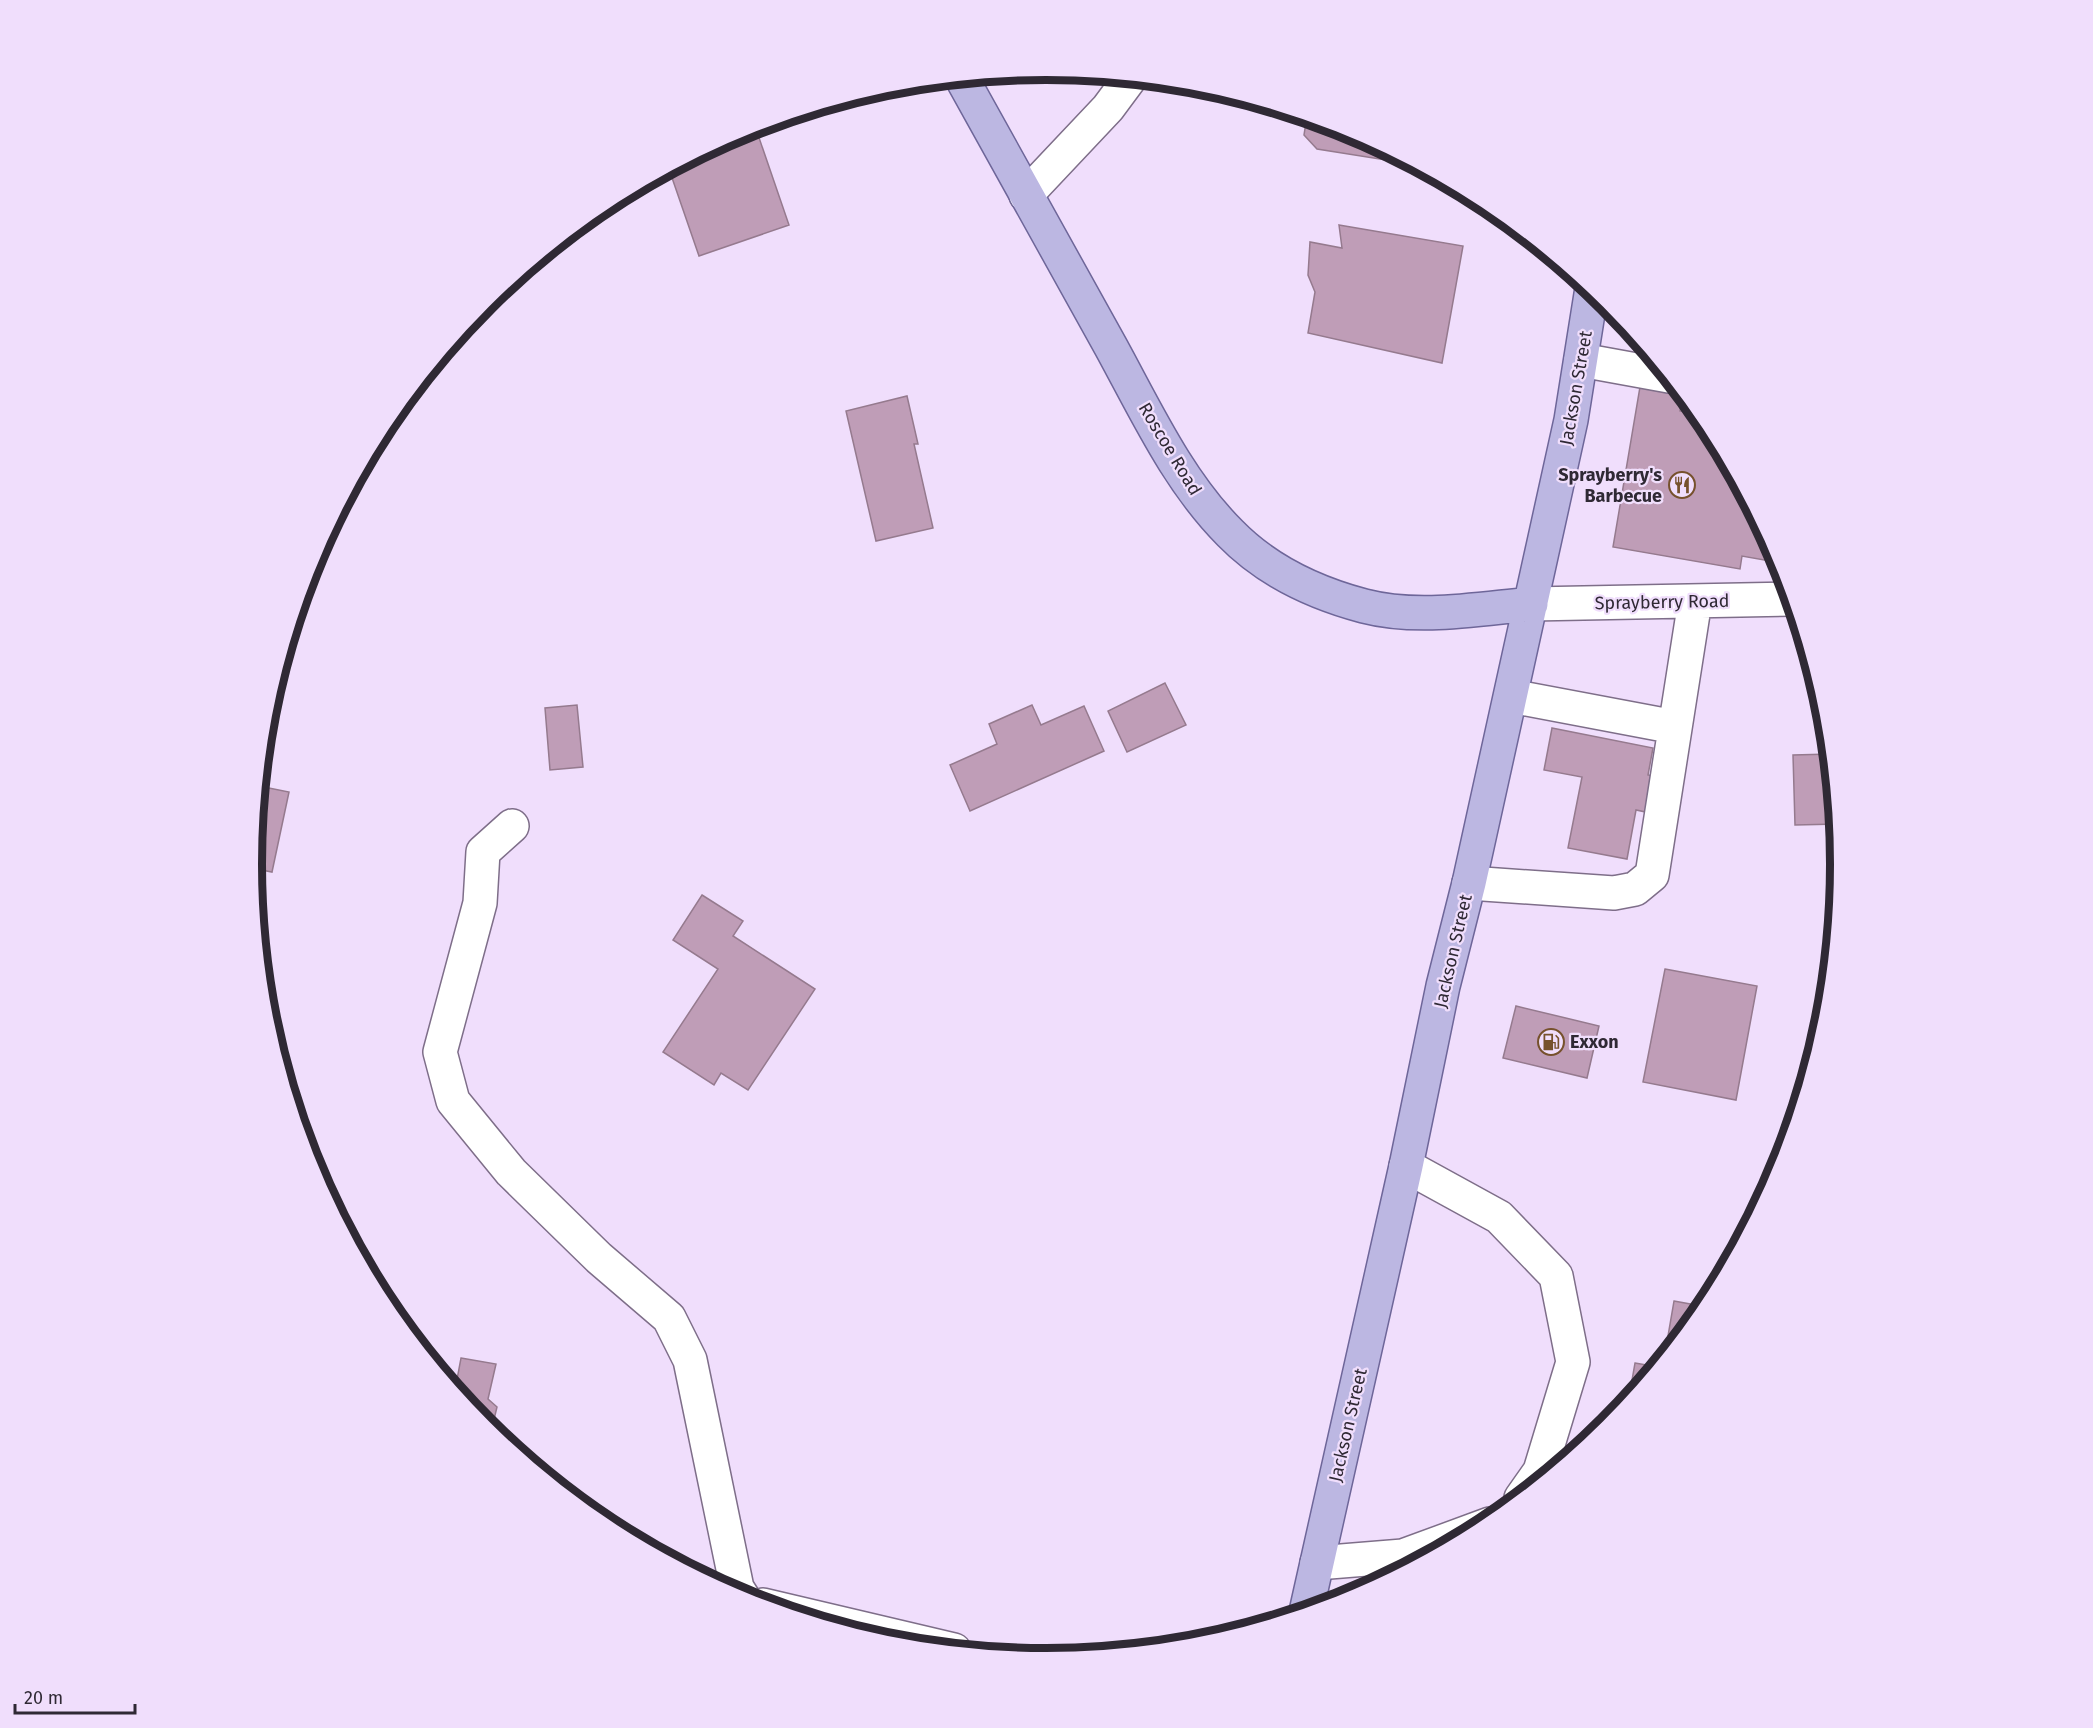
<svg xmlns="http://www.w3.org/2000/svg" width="2093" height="1728" font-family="'Fira Sans',sans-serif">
  <rect width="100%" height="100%" fill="#f0defc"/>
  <path fill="#bf9db7" stroke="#957a8e" stroke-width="1.5" d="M1307,116L1351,130L1394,152L1392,161L1317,149L1304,135Z
    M755,126L789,225L699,256L669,169L743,129Z
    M1339,225L1463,246L1442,363L1308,333L1315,292L1308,275L1310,242L1342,248Z
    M1640,387L1683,395L1680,411L1702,415L1708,423L1781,563L1742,556L1740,569L1613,547Z
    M907,396L918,444H914L933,528L876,541L846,411Z
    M1165,683L1186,725L1127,752L1108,711Z
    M577,705L583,767L550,770L545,708Z
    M1032,705L1041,725L1084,706L1104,751L970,811L950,765L997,744L989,724Z
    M1552,728L1653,748L1648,775L1662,778L1655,814L1636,810L1627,859L1568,848L1582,777L1544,770Z
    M1831,754L1838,824L1795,825L1793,755Z
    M259,786L289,792L272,872L252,868Z
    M702,895L743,921L733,936L815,989L748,1090L721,1073L714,1085L663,1052L718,969L673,940Z
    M1665,969L1757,986L1736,1100L1643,1082Z
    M1516,1006L1599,1026L1587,1078L1503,1058Z
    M1674,1301L1707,1307L1664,1359Z
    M461,1358L496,1364L488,1399L497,1407L491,1432L455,1390Z
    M1635,1363L1658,1367L1628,1403Z
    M492,1432L515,1437L513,1449Z"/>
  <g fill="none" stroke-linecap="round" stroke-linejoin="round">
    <defs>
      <path id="minor" d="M1026,195L1108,108L1131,77
        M1581,360L1669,376
        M1531,604L1793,599
        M1511,696L1675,727
        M512,826L483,852L480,903L440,1052L453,1101L511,1172L599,1258L669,1318L690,1360L737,1588L744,1599
        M1469,883L1614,893L1635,889L1652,875L1695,601
        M1406,1166L1499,1217L1556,1276L1573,1362L1540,1471L1521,1498
        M1317,1563L1403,1556L1490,1524
        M763,1605L954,1650"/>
      <path id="major" d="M961,77C1011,167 1061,257 1111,347C1146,411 1178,481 1230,533C1266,570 1315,593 1364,606C1418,620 1477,609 1531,604
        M1306,1612L1406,1166L1443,986L1469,883L1571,420L1592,288"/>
    </defs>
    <use href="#minor" stroke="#7e6e89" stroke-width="36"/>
    <use href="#major" stroke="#6e6699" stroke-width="36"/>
    <use href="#minor" stroke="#fff" stroke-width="33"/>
    <use href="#major" stroke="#bcb7e2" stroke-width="33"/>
  </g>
  <defs>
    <symbol id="restaurant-ring" viewBox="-11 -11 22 22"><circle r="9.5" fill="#f0defc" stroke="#76512c" stroke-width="1.5"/><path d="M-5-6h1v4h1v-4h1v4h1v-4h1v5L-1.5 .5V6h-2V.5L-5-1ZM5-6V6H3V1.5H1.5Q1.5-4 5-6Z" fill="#76512c"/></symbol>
    <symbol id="fuel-ring" viewBox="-11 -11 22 22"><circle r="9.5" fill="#f0defc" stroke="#76512c" stroke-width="1.5"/><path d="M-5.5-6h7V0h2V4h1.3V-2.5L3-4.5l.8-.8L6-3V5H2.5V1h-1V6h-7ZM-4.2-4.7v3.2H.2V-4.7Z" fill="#76512c"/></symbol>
  </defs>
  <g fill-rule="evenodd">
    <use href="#restaurant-ring" x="1667" y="470" width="30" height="30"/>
    <use href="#fuel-ring" x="1536" y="1027" width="30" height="30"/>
  </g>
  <g text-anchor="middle" stroke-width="4.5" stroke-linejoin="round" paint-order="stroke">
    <g font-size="18" fill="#2f2934" stroke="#f0defc">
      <text transform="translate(1576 388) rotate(-80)" y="6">Jackson Street</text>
      <text transform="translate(1170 449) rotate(59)" y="6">Roscoe Road</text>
      <text transform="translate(1662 602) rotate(-1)" y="6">Sprayberry Road</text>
      <text transform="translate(1453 951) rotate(-77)" y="6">Jackson Street</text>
      <text transform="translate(1348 1425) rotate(-77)" y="6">Jackson Street</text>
    </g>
    <g font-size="18" font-weight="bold" fill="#2f2934" stroke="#f0defc" text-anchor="end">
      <text x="1662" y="481">Sprayberry's<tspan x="1662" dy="21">Barbecue</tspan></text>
      <text x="1570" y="1048" text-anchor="start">Exxon</text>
    </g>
  </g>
  <path d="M0 0H2093V1728H0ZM262 864a784 784 0 1 1 1568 0a784 784 0 1 1-1568 0Z" fill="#f0defc" fill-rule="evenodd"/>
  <path fill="none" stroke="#2f2934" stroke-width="8" d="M262 864a784 784 0 1 1 1568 0a784 784 0 1 1-1568 0Z"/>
  <path d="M15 1704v9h120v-9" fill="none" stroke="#2f2934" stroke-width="3"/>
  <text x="24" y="1704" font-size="18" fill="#2f2934" stroke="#f0defc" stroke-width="4.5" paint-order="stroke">20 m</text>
</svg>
